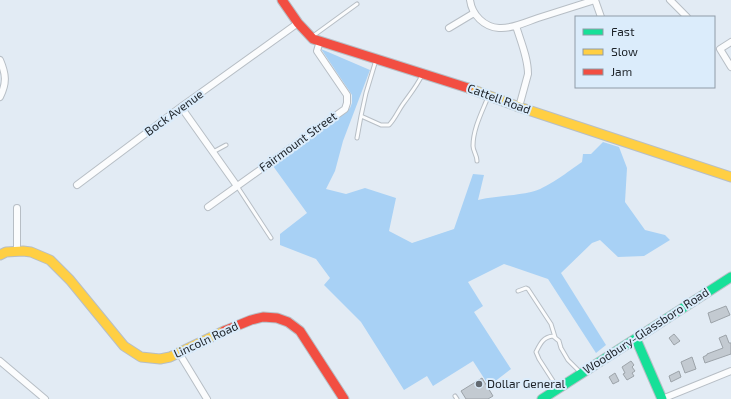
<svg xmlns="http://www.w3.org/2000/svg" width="731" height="399" font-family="'Exo 2',sans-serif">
  <rect width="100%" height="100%" fill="#e2ebf4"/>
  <path fill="#a8d1f5" d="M321,49L370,70L343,141L335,171L326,189L346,194L365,188L396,198L389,231L412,243L454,229L473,174L484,175L478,200C496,196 513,196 531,192C546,189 569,171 582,162L583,154H591L603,142L619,147L627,168L625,202L645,230L665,235L670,240L644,256L618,257L600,240L592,243L561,273L606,345L596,353L548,279L504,264L468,282L483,306L474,312L511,369L489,386L473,361L433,386L427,376L404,390L361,322L324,285L330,278L316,259L280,245V234L307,213L273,166L350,108L352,103V95Z"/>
  <path fill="#c3cad1" stroke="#9ca3a9" d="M726,306L730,315L711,323L708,313Z
    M674,334L680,341L674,345L669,338Z
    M726,335L729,343H731V354L705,363L703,357L707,355V354L723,348L719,338Z
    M692,357L696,369L685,373L681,362Z
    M631,361L634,365L632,367L635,371L632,373L634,376L627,380L623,374L625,373L622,367Z
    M679,371L681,377L671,382L669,376Z
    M615,373L619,381L613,384L609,377Z
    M482,378L493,396L488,399H466L461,391Z"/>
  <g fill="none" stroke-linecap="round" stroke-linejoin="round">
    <defs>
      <path id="lane" d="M313,36L357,4
        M361,116L366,93L376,60
        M357,138L361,116L381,125H389C395,119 398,111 403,104C410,94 417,86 422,75
        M213,152L226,145
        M477,161C477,155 473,151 473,146C473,129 482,112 488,97
        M237,186L271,238
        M518,291L526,288L528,289L551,324L555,337
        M557,387L539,359L536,352C540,344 543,337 553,336L559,341L561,348L568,360L580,372
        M455,396L457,399"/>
      <path id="street" d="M470,0C472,15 484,27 499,28C512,29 526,22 538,18C557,12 576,6 595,0
        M595,0L601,17
        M670,0L687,17
        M516,26C521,42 528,58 528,74L519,107
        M449,28L474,13
        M731,42L720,49L731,67
        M0,60C6,74 7,83 0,97
        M181,107L237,186
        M77,185L181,107L298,23
        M208,207L345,109L347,103V95L317,51L320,41
        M17,251V208
        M179,353L207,399
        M0,361L45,399
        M662,399L731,371"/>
      <path id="fast" d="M636,339L662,399
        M542,399L731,277"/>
      <path id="slow" d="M468,88L519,107L731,177
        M0,255L6,252L23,251L31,252L50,260L70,280L124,346L141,357L160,359L170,357L224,331"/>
      <path id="jam" d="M282,0L298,23L313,39L468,88
        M224,331L251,320L263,317L277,318L288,322L300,331L344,399"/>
    </defs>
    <use href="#lane" stroke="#b7bec5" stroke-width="5"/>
    <use href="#street" stroke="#b7bec5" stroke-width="8"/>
    <use href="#fast" stroke="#b7bec5" stroke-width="11"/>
    <use href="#slow" stroke="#b7bec5" stroke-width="11"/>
    <use href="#jam" stroke="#b7bec5" stroke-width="11"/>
    <use href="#lane" stroke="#fbfcfd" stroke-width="3"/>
    <use href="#street" stroke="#fbfcfd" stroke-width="6"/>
    <use href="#fast" stroke="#16e098" stroke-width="9"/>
    <use href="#slow" stroke="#ffcf43" stroke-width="9"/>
    <use href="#jam" stroke="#f24e42" stroke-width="9"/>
  </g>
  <circle fill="#626970" stroke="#dbecfb" stroke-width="1.5" cx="479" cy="384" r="4"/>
  <g text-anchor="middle" stroke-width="4" stroke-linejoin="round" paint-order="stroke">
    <g font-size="12" fill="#1d2329" stroke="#dbecfb">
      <text transform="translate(499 99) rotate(20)" y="4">Cattell Road</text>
      <text transform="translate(174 113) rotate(-36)" y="4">Bock Avenue</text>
      <text transform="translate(298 142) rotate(-36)" y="4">Fairmount Street</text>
      <text transform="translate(646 331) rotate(-33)" y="4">Woodbury-Glassboro Road</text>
      <text transform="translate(206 340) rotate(-25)" y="4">Lincoln Road</text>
    </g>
    <g font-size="12" fill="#1d2329" stroke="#dbecfb" text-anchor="start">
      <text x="487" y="388">Dollar General</text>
    </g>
  </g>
  <rect x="575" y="16" width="140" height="72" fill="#dbecfb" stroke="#8f9ca7"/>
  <rect x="583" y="29" width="20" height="6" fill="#16e098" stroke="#8f9ca7"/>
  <text x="611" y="36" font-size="12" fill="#1d2329">Fast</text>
  <rect x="583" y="49" width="20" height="6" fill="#ffcf43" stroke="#8f9ca7"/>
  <text x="611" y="56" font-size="12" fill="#1d2329">Slow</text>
  <rect x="583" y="69" width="20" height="6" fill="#f24e42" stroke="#8f9ca7"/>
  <text x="611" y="76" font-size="12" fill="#1d2329">Jam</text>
</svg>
